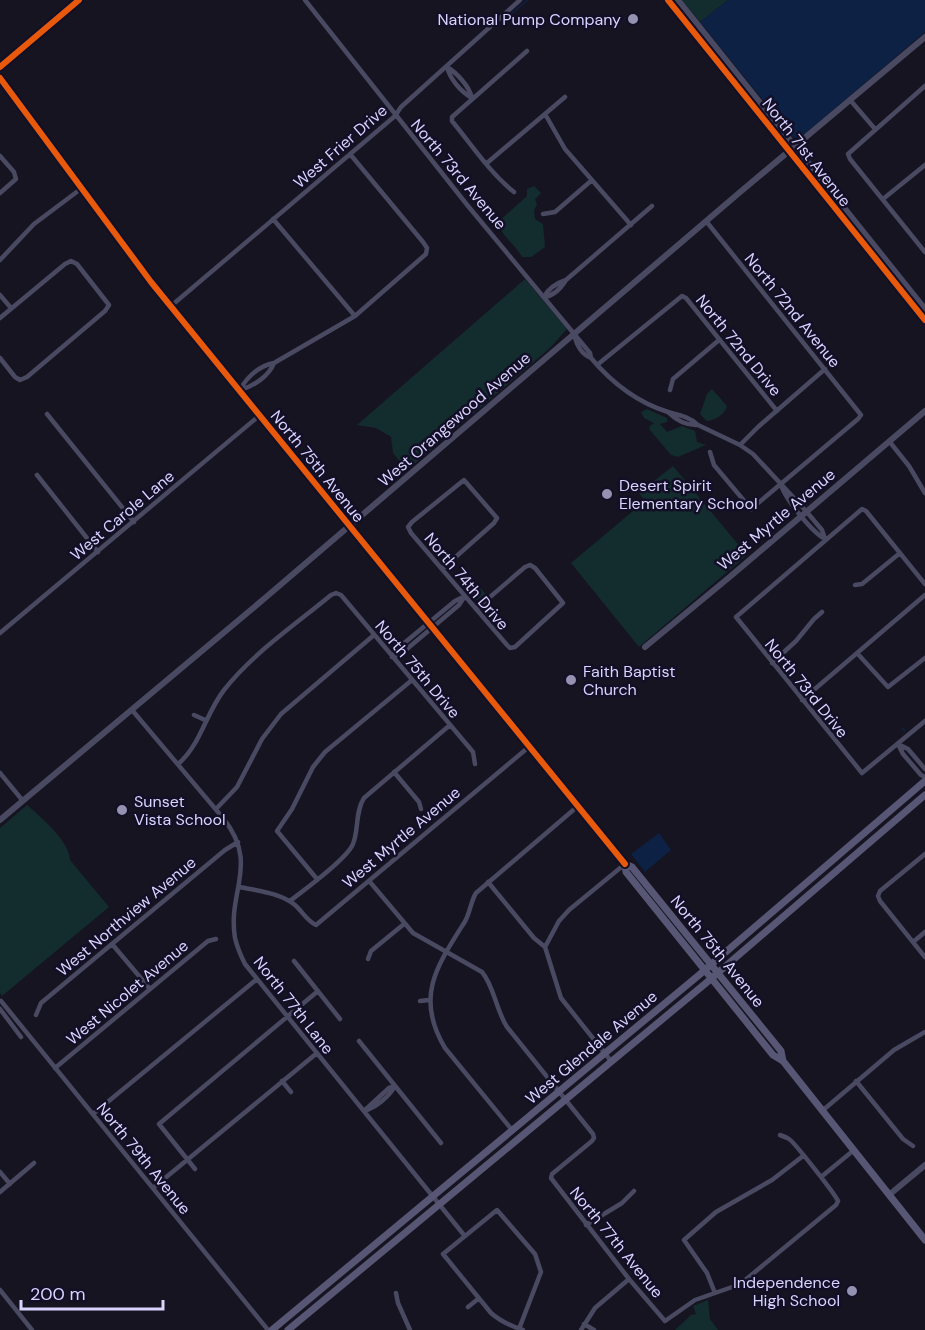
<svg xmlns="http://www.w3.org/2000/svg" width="925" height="1330" font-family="'DM Sans',sans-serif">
  <rect width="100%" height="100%" fill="#161421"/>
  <path fill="#132c2d" d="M682,0H728L700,22Z
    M534,186L541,193L535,199L537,205L534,210L535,219L543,224L545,247L531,257H522C515,244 500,235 498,222L527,196V189Z
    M525,279L567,329L550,348L407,470L393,453L391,437L376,428L357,425Z
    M712,389L727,406C725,414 716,420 707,421L700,414L707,394Z
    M647,409L667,418V422L660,424L667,432L682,426L695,431L697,442L706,445L678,457L671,455L649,429L650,426L654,423L644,418L641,412Z
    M673,466L747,555L639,647L571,563L645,501L639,493Z
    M471,578L486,594L480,600H474L462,586Z
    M27,805C41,817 70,842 70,860L109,907L2,996L0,993V828Z
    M708,1300L710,1319L718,1330H675L691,1315L696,1314L693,1306Z"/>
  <path fill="#0d2144" d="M728,0H925V32L800,138L793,137L700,22Z
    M659,833L671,850L645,872L631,854Z"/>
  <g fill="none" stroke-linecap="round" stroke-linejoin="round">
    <path stroke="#0d2144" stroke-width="1.5" d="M507,17L528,0
      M902,728L905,731"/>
    <path stroke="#4a4962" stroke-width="4.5" d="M305,0L468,206L590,353L591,358
      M447,67C450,79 461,92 472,98
      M447,67C457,73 469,86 472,98
      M925,86L848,154L850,159L925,252
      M851,101L875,129
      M545,114L565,149L631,225
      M0,156L14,172L16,179L0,193
      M487,163L565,97
      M514,192C490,173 471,144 452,121V117L527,51
      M883,199L925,165
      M543,214L555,212L592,180
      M273,219L355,316
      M706,221L861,415L858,419L751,509L714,465L710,452
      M0,260L34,224L82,188
      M0,295L11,308
      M544,297C554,296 561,288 566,280L652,206
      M544,297C549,287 557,283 566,280
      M171,306L395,116L401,107L520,0
      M0,318L65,264L71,261L77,264L109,305L105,311L27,377L20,380L15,377L0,358
      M574,334C576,343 581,354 591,358C612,383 636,402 668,412C679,415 690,417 698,425L740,445L753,454L806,511L822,530L825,539
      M597,365L682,296L686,298L777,411
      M240,390C254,386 269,376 274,363
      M670,390L673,379L719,340
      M239,391C247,377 259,366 274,363L355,316L426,254L427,248L423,242L350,154
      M669,413C676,420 687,426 698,425
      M47,414L134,522
      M889,441L909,466L925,493
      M740,445L758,427L825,369
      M37,475L98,552
      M781,485C786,500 812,532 825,539
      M442,569L494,523L497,518L464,480L412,522L408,527L411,533L507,645L510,648L515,647L563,603L535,568L530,565L525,567L476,609
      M925,584L866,511L862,509L736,617L862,773L925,721
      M855,585L862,584L900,553
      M0,633L260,415
      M857,653L888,687L925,658
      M392,657L401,654L459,605L465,596
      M392,657L397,649L455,601L463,597
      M772,663L796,641L814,619L822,612
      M802,700L925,595
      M132,710L223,818C260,864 227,891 235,938C237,947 241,956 245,964L464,1235
      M194,715L205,720
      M898,744L903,754L921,775L925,777
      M898,744L908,749L925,769
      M178,764C200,746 206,713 224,690C253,653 295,625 331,595L336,593L341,595L473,752L475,764
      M394,772L419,802L421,809
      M0,773L23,801
      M216,809L237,787L262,739L281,714L374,635
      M925,854L880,891L878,896L880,901L925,957
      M317,879L277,831L292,809L313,767L325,752L412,680
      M370,882L413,933L482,972C494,986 496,1010 507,1027L593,1134L594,1138L592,1141L552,1174L551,1178L629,1279L665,1321L695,1300L735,1286L744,1281L836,1205L838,1201C835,1194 795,1143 789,1139C786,1137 783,1136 780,1135
      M488,882L534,938L545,947L561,998L611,1061
      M240,887C259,891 280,893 295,905C302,911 307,921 316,925L530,746
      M290,901C304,890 347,859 353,844C359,829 355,812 364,798L450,725
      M913,942L925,932
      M112,944L150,989
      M545,947L559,921L569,910L625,864
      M368,959L371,951L404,924
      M294,961L340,1019
      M1,1001L268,1330
      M420,1001L429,1000
      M0,1009L21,1037
      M36,1015L41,1003L225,850L238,842
      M359,1041L441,1143
      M55,1068L208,941L216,939
      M282,1081L291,1092
      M856,1081L903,1139L913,1146
      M364,1111C375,1108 389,1097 395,1086
      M364,1111L389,1088L395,1086
      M822,1111L894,1050L925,1032
      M93,1114L257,979
      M512,1130L445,1048C415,998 436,967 464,923C470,914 470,903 476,893L578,806
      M195,1169L159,1124L318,991
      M0,1172L10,1184
      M821,1177L854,1150
      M153,1188L317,1053
      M0,1192L34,1163
      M586,1225L622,1203L634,1191
      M0,1290L32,1330
      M396,1293L398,1303L410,1330
      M715,1293L707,1273L684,1240L716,1212L772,1180L803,1156
      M468,1307L478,1299
      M584,1324L594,1330
      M519,1329L541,1272L535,1254L497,1210L443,1254L491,1313C500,1321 511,1326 523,1330
      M581,1330L595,1308L629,1279"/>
    <path stroke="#4a4962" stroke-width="6" d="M668,0L925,320
      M678,0L925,309
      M645,647L732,575L925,411
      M0,820L265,598L739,193L925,37
      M889,1195L925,1165"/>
    <path stroke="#575674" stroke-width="7" d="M0,78L151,282L625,864L632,867L781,1051L783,1061
      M625,864L626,872L773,1055L783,1061L925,1240
      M272,1330L699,975L925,781
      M288,1330L706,983L925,795"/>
    <path stroke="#5e5373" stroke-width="8" d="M0,67L79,0"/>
    <defs>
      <path id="cycleway" d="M668,0L925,320
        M0,67L79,0
        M0,78L151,282L625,864"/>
    </defs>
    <use href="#cycleway" stroke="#130f26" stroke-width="10"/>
    <use href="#cycleway" stroke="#e8590c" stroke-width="6"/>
  </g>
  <g fill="#9591b1" stroke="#130f26" stroke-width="2">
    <circle cx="633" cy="19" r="6"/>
    <circle cx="607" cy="494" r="6"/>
    <circle cx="571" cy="680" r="6"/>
    <circle cx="122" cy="810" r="6"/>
    <circle cx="852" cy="1291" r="6"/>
  </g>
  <g text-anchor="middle" stroke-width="5" stroke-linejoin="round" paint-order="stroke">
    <g font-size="16" fill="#d9d4ff" stroke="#130f26" text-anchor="start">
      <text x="621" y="25" text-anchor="end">National Pump Company</text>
      <text x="619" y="491">Desert Spirit<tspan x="619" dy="18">Elementary School</tspan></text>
      <text x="583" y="677">Faith Baptist<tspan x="583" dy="18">Church</tspan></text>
      <text x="134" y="807">Sunset<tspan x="134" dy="18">Vista School</tspan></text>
      <text x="840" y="1288" text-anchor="end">Independence<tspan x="840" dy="18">High School</tspan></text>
    </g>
    <g font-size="16" fill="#d9d4ff" stroke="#130f26">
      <text transform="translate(340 146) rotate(-41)" y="6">West Frier Drive</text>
      <text transform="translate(807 152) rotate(52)" y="6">North 71st Avenue</text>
      <text transform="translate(459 174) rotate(50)" y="6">North 73rd Avenue</text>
      <text transform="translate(793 310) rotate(51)" y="6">North 72nd Avenue</text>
      <text transform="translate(739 345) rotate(51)" y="6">North 72nd Drive</text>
      <text transform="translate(454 419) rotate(-41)" y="6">West Orangewood Avenue</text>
      <text transform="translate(318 466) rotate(51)" y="6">North 75th Avenue</text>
      <text transform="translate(122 515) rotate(-40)" y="6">West Carole Lane</text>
      <text transform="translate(776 519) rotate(-40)" y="6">West Myrtle Avenue</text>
      <text transform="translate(467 581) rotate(50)" y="6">North 74th Drive</text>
      <text transform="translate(418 669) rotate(50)" y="6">North 75th Drive</text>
      <text transform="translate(807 688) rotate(51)" y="6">North 73rd Drive</text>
      <text transform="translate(401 837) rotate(-40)" y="6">West Myrtle Avenue</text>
      <text transform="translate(126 916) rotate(-40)" y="6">West Northview Avenue</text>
      <text transform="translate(718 951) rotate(51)" y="6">North 75th Avenue</text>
      <text transform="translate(127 992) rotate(-40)" y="6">West Nicolet Avenue</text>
      <text transform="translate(294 1005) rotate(52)" y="6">North 77th Lane</text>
      <text transform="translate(591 1047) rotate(-40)" y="6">West Glendale Avenue</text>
      <text transform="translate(144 1158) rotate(51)" y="6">North 79th Avenue</text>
      <text transform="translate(617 1242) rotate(51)" y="6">North 77th Avenue</text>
    </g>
  </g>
  <path d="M21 1300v9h142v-9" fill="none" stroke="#d9d4ff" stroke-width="3"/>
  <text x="30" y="1300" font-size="18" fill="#d9d4ff" stroke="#130f26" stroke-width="4.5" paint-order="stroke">200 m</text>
</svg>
